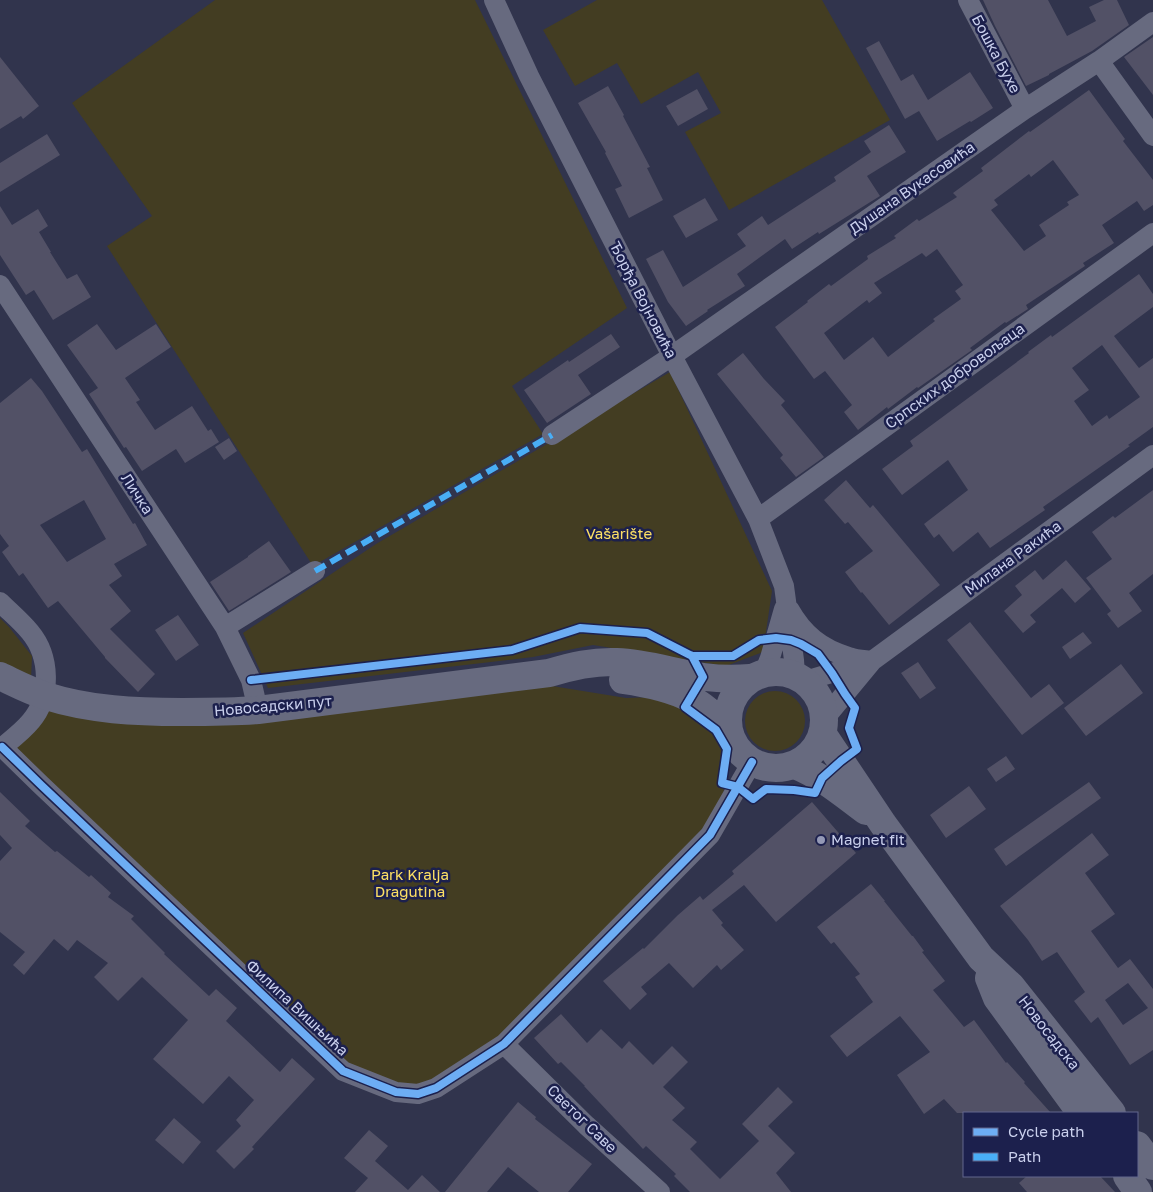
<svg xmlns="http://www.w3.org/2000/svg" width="1153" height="1192" font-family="'Golos Text',sans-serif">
  <rect width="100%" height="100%" fill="#31344d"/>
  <path fill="#433d22" d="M215,0H475L627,308L512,386L543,434L313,566L107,246L152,216L72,103Z
    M597,0H822L890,120L729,210L685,132L721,113L698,72L641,104L617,63L575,86L543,30Z
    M670,372L772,591L763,652L726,666L593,645L533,657L268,688L243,633L376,544Z
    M0,618L9,627L32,656L31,678L0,663Z
    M552,686L626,698L659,697L705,723L717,736L724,756L725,775L723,799L710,835L504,1044L418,1094L343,1071L2,747L45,696L147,721Z
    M745 721a30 30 0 1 1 60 0a30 30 0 1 1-60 0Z"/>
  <path fill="#525166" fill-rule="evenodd" d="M983,0H1048L1067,36L1096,21L1089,7L1104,0H1117L1129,25L1092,51L1049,74V75L1026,86L995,26Z
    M1153,37V95L1124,57Z
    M879,41L901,81L913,74L928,100L970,72L993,108L971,122L970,121L937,141L919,111L905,119L866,48Z
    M0,57L39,106L23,119L21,116L0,129Z
    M608,86L624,115L623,116L650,167L647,168L663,200L629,218L615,189L622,186L605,153L606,152L578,103Z
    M697,89L708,109L678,126L666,106Z
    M1089,90L1125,139L1123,141L1153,180V205L1144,211L1137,201L1102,225L1114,243L1083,263L1085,266L1026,305L1028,309L1006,323L1005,322L970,348L972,350L918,388L917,387L888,409L887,407L858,430L844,412L852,405L825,371L814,379L775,327L808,302L807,301L829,284L831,286L868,259L867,256L896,238L894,236L917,219L919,221L957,197L953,193L983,171L981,168L1029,131L1030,132ZM1053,160L1079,195L1067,202L1069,205L1039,225L1046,236L1024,251L991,210L998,205L994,200L1029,174L1031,177ZM937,249L963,285L955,291L961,299L933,319L935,321L888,357L873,337L844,360L824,333L867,300L869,303L882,293L874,283L922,253L926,257Z
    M889,125L906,152L867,176L880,196L819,234L818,232L792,249L785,239L737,274L745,286L707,310L708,311L686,326L668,302L646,259L663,250L683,287L746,246L737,234L762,216L768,225L836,181L834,177L871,152L864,141Z
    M47,134L60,155L0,192V163Z
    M705,198L718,220L686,238L673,216Z
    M0,206L12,225L38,209L48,226L39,232L51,252H50L67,279L77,274L91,297L53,320L34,290L26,295L0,255Z
    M1139,274L1153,294V307L1114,336L1139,368L1153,358V427L1128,445L1130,446L1043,507L1045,510L990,548L978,532L953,552L939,534L934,538L924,524L968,490L948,460L902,495L882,469L913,446L910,441L1029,353L1028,352L1051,335L1052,337ZM1102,345L1140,397L1109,419L1107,415L1092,426L1074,401L1089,390L1072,368Z
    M97,324L116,350L156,324L171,347L125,378L140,400L136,402L155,430L192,406L208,431L211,429L219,442L185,463L176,449L142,471L126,447L124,448L89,394L98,388L67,345Z
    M611,334L620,347L578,375L591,394L547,423L524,390L568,360L569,362Z
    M743,353L764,379L785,401L781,405L824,457L796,477L780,458L783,455L717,374Z
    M31,378L42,391L82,452L87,449L133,524L135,523L147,545L114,564L122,576L109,585L131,611L110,629L155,674L138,692L105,658V657L58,601L48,608L23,573L19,576L2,552L9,546L0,534V403ZM84,500L106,539L67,562L40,525Z
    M229,438L237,451L224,460L215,447Z
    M846,480L870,508L873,505L940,585L889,625L862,592L861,593L845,572L873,551L848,522L845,524L824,500Z
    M1153,490V574L1129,593L1142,611L1118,628L1107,614L1111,611L1086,578L1112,559L1092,532L1113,516L1115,518Z
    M269,541L291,572L229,611L210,582L248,557V556Z
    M1066,560L1091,589L1075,603L1062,588L1030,615L1036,622L1023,633L1004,611L1022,595L1015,586L1035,570L1043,580Z
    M178,615L199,645L176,661L155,630Z
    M970,622L1031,698L1049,684L1064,703L1022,735L947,640Z
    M1083,632L1092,643L1070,659L1062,647Z
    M918,662L936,688L920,699L901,673Z
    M1121,664L1143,693L1086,736L1064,708Z
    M1006,756L1015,769L996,782L987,769Z
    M1089,782L1101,798L1006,866L994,849Z
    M969,786L986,809L946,838L930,815Z
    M0,792L30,821L25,826L55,852L57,851L89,877L91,875L111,893L108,897L134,916L131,919L165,953L164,954L209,996L216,989L237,1008L226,1021L280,1072L292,1058L315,1079L252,1147L254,1149L234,1169L216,1151L241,1126L236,1120L254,1100L229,1076L203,1104L153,1059L188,1020L142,977L118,1001L94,977L108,963L77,940L68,951L54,939L24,975L13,965L25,952L0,932V861L12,848L0,835Z
    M812,802L856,853L776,922L744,885L712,910L723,923L721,925L744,950L721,970L717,965L693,988L669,963L641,987L647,994L630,1010L603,981L643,948L644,949L678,915L700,896L703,900L734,874L732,871Z
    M1092,833L1109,855L1085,873L1115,914L1091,931L1118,968L1130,959L1153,989V1050L1130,1065L1098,1017L1091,1023L1074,1001L1085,992L1057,952L1042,961L1028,940L1000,906ZM1128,983L1148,1008L1123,1025L1105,1000Z
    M871,884L885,901H884L912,936H913L924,951L922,952L945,981L933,990L964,1027L974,1020L1006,1063L1007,1062L1025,1082L1024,1083L1051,1113H957L944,1099L924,1114L897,1075L930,1052L900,1016L847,1057L830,1036L873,1002L855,977L860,974L834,942L831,944L817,927Z
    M561,1014L587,1043L601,1029L622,1049L629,1041L653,1065L672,1046L688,1062L663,1087L685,1108L672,1120L697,1142L690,1149L720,1179L759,1141L742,1124L778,1087L793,1102L768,1126L795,1153L776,1173L791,1192H690L674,1176L676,1174L646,1146L643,1149L584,1086H585L561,1062L558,1064L534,1038Z
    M518,1102L536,1117L535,1119L592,1164L568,1192H539L508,1167L487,1192H445Z
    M174,1118L201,1142L183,1164L155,1140Z
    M369,1130L388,1146L375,1161L408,1190L422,1175L440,1192H355L368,1178L344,1158Z
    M1027,1176H1100L1115,1192H1027L1019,1183Z"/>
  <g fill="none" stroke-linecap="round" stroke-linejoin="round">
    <path stroke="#676a7f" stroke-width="20" d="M494,0L529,76L672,356L758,519L784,586L794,660L795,675
      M968,0L1025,109
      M1099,61L1153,136
      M0,285L225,627L251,680L258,710
      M552,435L672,356L1025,109L1099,61L1153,22
      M758,519L1153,233
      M0,602C10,612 21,621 30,632C50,656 52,696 31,721C23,731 11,740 0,749
      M789,609C803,634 821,649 849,657C856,660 865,660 872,661
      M225,627L315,571
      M764,673L770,658L784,609
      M805,681L868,662
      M824,719L872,661L1153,455
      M2,747L41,785L343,1071L396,1092L418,1094L436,1088L504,1044L710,835L752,762
      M504,1044L586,1125L660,1192"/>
    <path stroke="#676a7f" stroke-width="28" d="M728 720a48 48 0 1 1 96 0a48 48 0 1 1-96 0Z
      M0,676C15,683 30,691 46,696C90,710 136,712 182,712C207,712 233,712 258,710L549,673C572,666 593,661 617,662C647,663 675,673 704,677C720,679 735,679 750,678
      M623,680C644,683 673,689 691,699C705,706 716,718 728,728
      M822,733L883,824L981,958L1011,986L1112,1113
      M795,765C822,776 843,794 866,811
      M989,978L997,998L1081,1113
      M1137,1145L1153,1166
      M1127,1176L1138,1192"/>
    <path stroke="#49aef6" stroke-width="6" stroke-dasharray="12 6" stroke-linecap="butt" d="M315,571L552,435"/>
    <defs>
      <path id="cycleway" d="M251,680L512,650L580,628L647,633L692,656H733L759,640L776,638L791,640L801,644L818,654L832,673L845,694L855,708L849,728L857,749L841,761L822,778L815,793L794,790L766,789L753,799L738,787L722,783L727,749L716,730L685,707L703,677L692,656
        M2,747L41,785L343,1071L396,1092L418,1094L436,1088L504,1044L710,835L752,762"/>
    </defs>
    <use href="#cycleway" stroke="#1c204d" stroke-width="11"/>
    <use href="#cycleway" stroke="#6dadf4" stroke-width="8"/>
  </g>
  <circle fill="#9499b5" stroke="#1c204d" stroke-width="2" cx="821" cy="840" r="5"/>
  <g text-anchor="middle" stroke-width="5" stroke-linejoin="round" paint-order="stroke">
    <g font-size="15" fill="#cad0ed" stroke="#1c204d">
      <text transform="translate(996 54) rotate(62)" y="5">Бошка Бухе</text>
      <text transform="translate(912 188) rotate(-35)" y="5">Душана Вукасовића</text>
      <text transform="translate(643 300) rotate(63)" y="5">Ђорђа Војновића</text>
      <text transform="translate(955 376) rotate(-36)" y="5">Српских добровољаца</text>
      <text transform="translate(137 494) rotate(57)" y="5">Личка</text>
      <text transform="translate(1013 558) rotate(-36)" y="5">Милана Ракића</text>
      <text transform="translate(273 706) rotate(-5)" y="5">Новосадски пут</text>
      <text transform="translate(297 1008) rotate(43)" y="5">Филипа Вишњића</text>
      <text transform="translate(1049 1033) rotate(52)" y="5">Новосадска</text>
      <text transform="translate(582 1119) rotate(44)" y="5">Светог Саве</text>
    </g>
    <g font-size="15" fill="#fde064" stroke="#1c204d">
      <text x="619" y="539">Vašarište</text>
      <text x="410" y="880">Park Kralja<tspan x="410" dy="17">Dragutina</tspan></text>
    </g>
    <g font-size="15" fill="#cad0ed" stroke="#1c204d" text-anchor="start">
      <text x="831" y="845">Magnet fit</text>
    </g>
  </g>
  <rect x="963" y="1112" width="175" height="65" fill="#1c204d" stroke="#62668d"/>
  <rect x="973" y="1128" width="25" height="8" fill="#6dadf4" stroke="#62668d"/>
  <text x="1008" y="1137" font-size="15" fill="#cad0ed">Cycle path</text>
  <rect x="973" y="1153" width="25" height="8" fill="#49aef6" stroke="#62668d"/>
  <text x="1008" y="1162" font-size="15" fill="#cad0ed">Path</text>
</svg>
